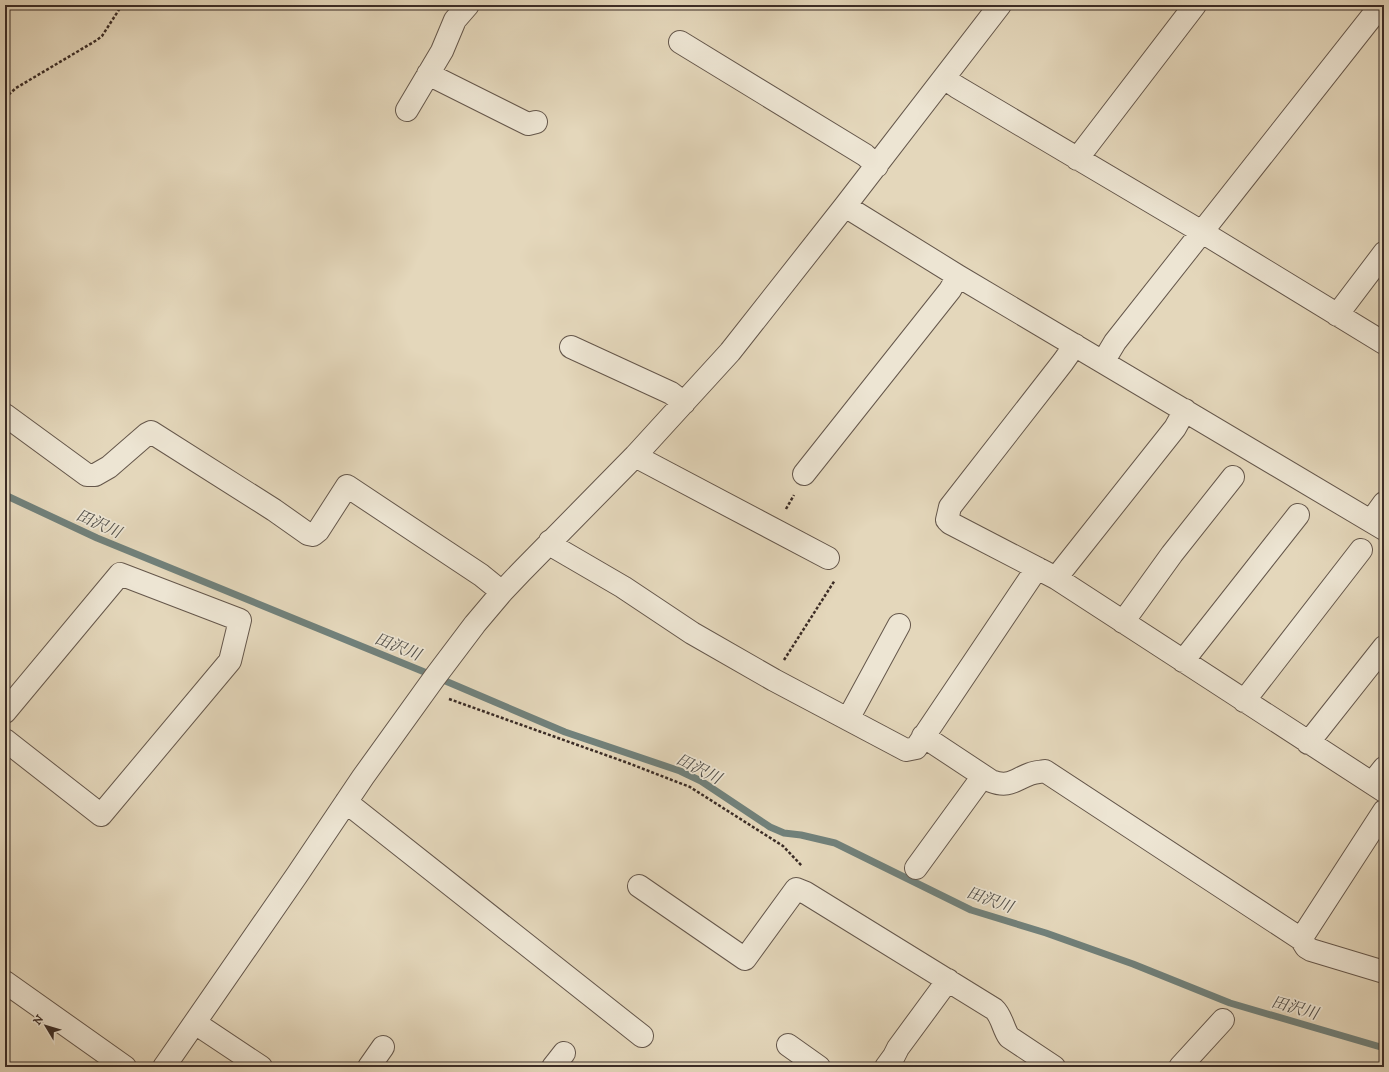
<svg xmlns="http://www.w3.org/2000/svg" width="1389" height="1072" font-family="'IM FELL DW Pica','Noto Serif JP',serif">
  <rect width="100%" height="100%" fill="#e4d7bb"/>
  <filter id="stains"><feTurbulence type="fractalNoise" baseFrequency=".005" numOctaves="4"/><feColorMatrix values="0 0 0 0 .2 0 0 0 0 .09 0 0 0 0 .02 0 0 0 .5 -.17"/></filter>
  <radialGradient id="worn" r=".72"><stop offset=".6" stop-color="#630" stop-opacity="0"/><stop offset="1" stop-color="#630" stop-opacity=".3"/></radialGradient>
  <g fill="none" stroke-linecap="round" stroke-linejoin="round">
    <path stroke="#71817b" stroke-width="7" d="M5,495L97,538L422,671L565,732L680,771L701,781L770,827L784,833L801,835L835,843L971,910L1046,933L1133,964L1230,1003L1384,1048"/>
    <defs>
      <path id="minor" d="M680,42L865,155L877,166
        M428,74L528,124L536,122
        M944,78L957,87L1202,232L1384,343
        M407,110L442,51L455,20L468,5
        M1077,159L1195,5
        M845,206L958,276L1384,529
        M1337,315L1384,253
        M1075,345L1063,362L950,507L947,520L950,523L1056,578L1384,791
        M571,347L671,393L684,403
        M1103,362L1115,342L1381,5
        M5,415L87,475H95L109,467L147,434L151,432L274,510L308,534L313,535L318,531L347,486L481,575L502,592
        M635,456L828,558
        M804,474L950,290L958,276
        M1371,521L1384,503
        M550,541L556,548L623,587L692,633L774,680L906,750L916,748L1037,568
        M1056,578L1175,428L1185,410
        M1123,622L1172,554L1233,477
        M1183,661L1298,515
        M1244,701L1361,550
        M5,712L120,574L240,620L230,661L101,815L5,740
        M848,719L899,625
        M923,736L991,781C1009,788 1014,780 1030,774C1035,772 1040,772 1045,771L1301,939L1306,947L1311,950L1384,972
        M1308,743L1384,647
        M1372,783L1384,768
        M346,802L642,1036
        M916,868L983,776
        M639,886L745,959L796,889L806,893L994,1009C1002,1016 1003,1029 1009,1037L1054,1067
        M1301,939L1384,811
        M5,982L125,1067
        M195,1023L261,1067
        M788,1045L819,1067
        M164,1067L297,875L363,777L435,677L475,624L502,592L521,572L635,456L730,352L845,206L1000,5
        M369,1067L383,1047
        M553,1067L564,1053
        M886,1067L894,1056L898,1048L948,980
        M1180,1067L1223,1020"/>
    </defs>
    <use href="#minor" stroke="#65574b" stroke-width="24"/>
    <path stroke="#3b2c26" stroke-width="2.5" stroke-dasharray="3 2" stroke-linecap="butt" d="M5,98L16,88L97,40L102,36L122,5
      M786,509L794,495
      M784,660L835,580
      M449,699L628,763L690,787L783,846L802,866"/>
    <use href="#minor" stroke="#ede5d3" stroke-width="22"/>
  </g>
  <g text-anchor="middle" stroke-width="3.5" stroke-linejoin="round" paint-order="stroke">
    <g font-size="16" font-style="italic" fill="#524f49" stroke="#ede5d3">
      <text transform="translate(99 523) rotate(24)" y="6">田沢川</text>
      <text transform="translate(398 646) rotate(22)" y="6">田沢川</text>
      <text transform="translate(699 768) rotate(27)" y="6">田沢川</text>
      <text transform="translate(990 899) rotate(20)" y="6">田沢川</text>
      <text transform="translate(1295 1007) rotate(16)" y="6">田沢川</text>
    </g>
  </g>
  <rect width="1389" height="1072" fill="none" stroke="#e4d7bb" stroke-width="20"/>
  <rect x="6" y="6" width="1377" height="1060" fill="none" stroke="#3b2c26" stroke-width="2"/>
  <rect x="10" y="10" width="1369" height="1052" fill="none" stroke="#3b2c26"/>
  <g transform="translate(46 1026) rotate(308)" stroke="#ede5d3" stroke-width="3" paint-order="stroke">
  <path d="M0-3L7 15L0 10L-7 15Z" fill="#3b2c26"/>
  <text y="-6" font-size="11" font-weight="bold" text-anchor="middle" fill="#3b2c26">N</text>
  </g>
  <rect width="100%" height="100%" filter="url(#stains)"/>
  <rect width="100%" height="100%" fill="url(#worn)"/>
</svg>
